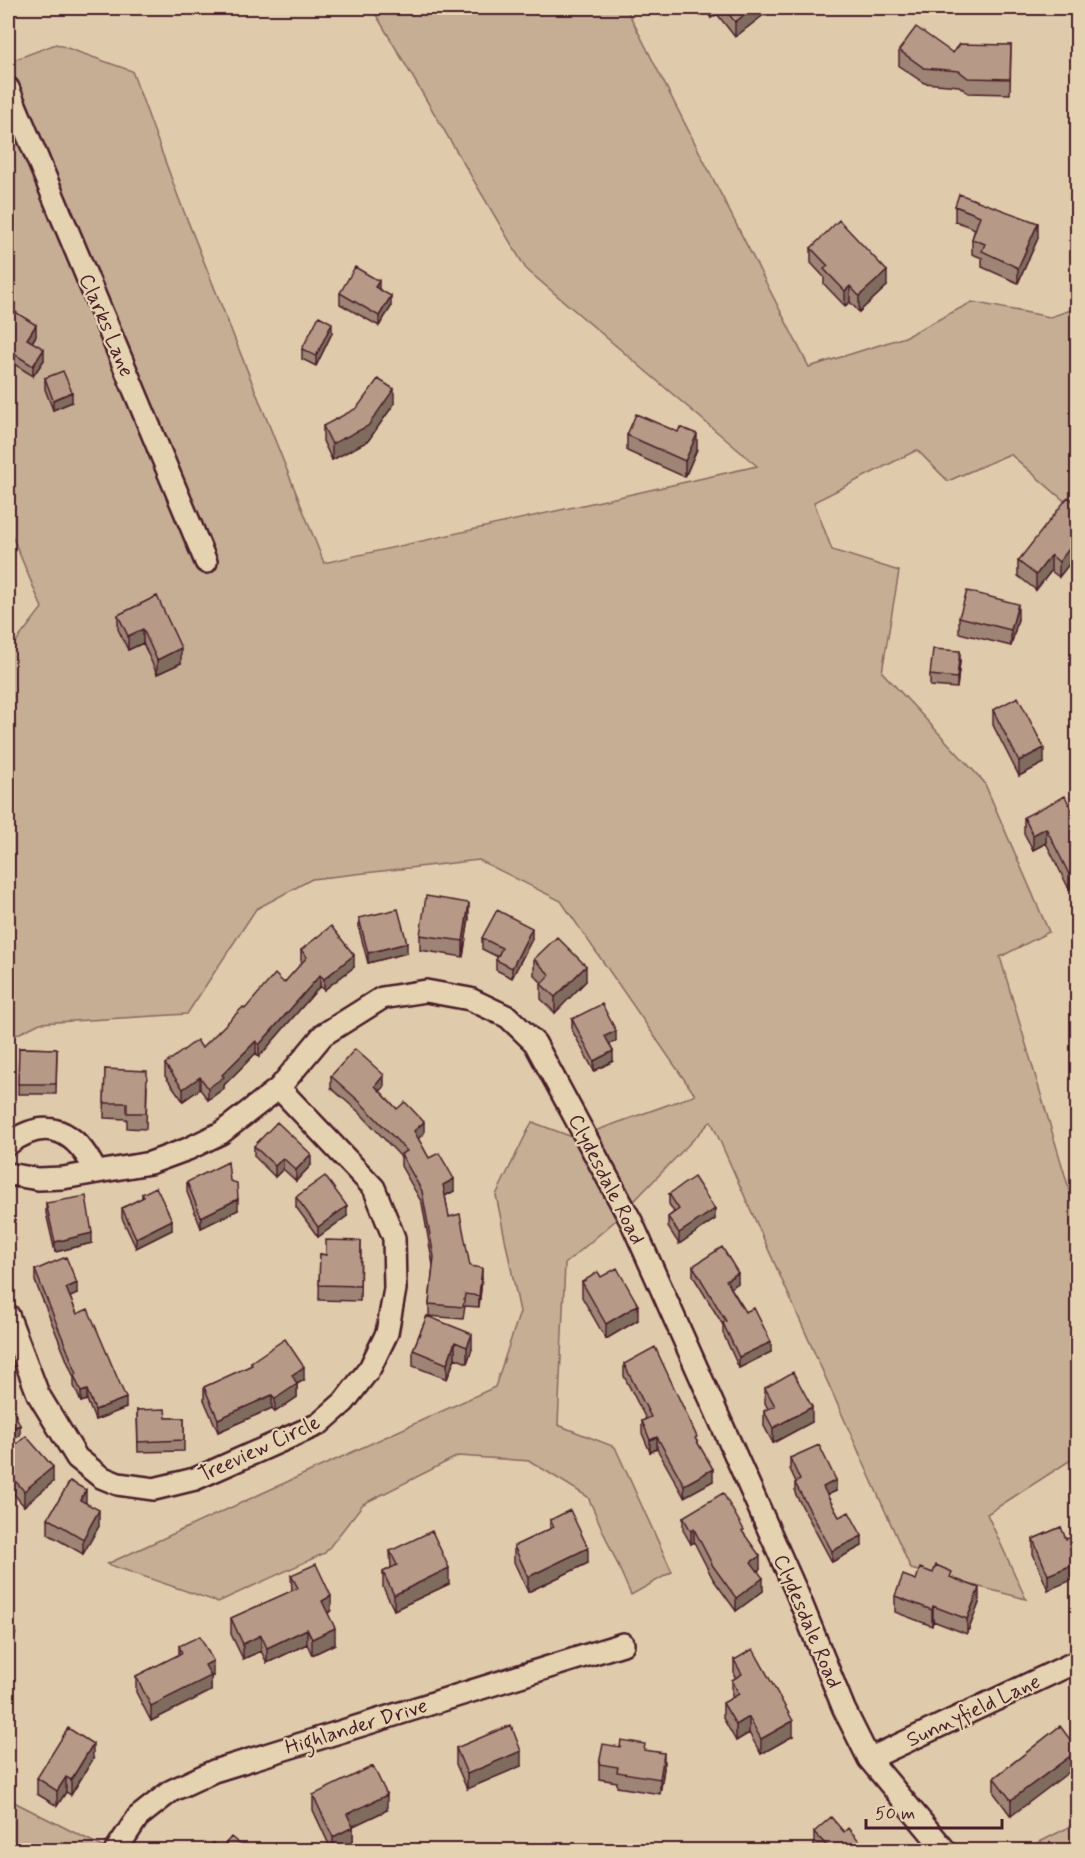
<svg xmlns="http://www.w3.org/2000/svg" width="1085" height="1858" font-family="Mynerve,sans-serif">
  <rect width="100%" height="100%" fill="#dfcbab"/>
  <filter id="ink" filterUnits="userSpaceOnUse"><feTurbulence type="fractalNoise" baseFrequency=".0167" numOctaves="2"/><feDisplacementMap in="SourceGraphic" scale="12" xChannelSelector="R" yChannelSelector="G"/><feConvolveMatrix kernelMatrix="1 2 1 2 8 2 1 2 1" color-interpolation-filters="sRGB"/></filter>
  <g filter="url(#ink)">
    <path fill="#c6ae95" stroke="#886660" stroke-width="1.5" d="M372,8H626L809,367L905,337L972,302L1050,317L1077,308V512L1010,454L948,481L917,450L814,502L832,550L899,571L882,672L984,782L1049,932L1000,957L1078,1219L1077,1456L987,1514L1026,1599L911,1569L711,1121L616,1220L565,1264L558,1425L615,1447L672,1572L631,1595L588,1497L530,1461L458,1456L363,1504L325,1553L218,1602L107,1564L495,1387L520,1312L496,1195L532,1122L575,1138L695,1095L561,901L479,860L312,879L256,909L187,1014L40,1023L8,1039V652L42,608L8,526V62L56,44L132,71L179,199L324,563L757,466L526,269Z
      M8,1799L109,1850H8Z
      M1077,1823V1838L1058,1850H1024Z"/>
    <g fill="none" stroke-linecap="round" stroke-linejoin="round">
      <path stroke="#7f5d59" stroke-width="5" d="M8,1642L14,1634"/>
      <defs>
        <path id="minor" d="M8,88L206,562
          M8,1144C48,1115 76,1131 96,1172
          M8,1174L38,1179L63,1178L150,1163L188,1149L221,1133L279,1088L323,1035L382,998L426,991L470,999L508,1017L535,1043L632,1223L797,1593L844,1709L869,1759L945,1850
          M8,1315L38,1394L77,1458L101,1477L118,1484L154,1489L195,1479L319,1424L344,1402L370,1368L387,1333L395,1289L394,1238L374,1188L279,1088
          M869,1759L1078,1661
          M116,1850L138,1817L171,1791L214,1771L623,1644"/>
      </defs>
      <use href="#minor" stroke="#4a1f2b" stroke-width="26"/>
      <use href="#minor" stroke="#e5d2b0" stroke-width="21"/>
    </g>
    <path fill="#9d8474" stroke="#4a1f2b" stroke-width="1.5" d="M703,8H770V10L735,37L717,14L711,18Z
      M1011,45L1010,94L968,93L959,86L924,83L899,66V50L953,53Z
      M955,206L1038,238L1018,283L982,267V258L972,254V239L975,229L955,221Z
      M811,248L887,286L859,312L850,302L845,306L824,284V277L811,263Z
      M379,289L391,307L379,326L340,304V293Z
      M8,310L36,336L32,342L44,360L33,376L8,360Z
      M332,333L316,366L302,359V349Z
      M45,378L72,402L53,410L45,389Z
      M394,404L368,441L332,460L323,441V426Z
      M678,432L697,449L685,477L627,451V435Z
      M1076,547V555L1059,577L1051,571L1036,590L1018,576V561Z
      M157,596L181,663L157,674L143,643L128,650L118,629V615Z
      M959,617L1018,619L1011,646L959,633Z
      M960,661L957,688L930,686V675Z
      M993,710L1044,763L1019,776L993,725Z
      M1024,817L1077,821L1069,889L1046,843L1033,850L1024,833Z
      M359,918L407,953L368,963L359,929Z
      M469,918L463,957L420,950V935Z
      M482,938L532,939L512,978L496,970V960L498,957L482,949Z
      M301,950L354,967L324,990L320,986L259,1057L256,1053L224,1085V1088L208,1100L200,1089L183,1101L165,1076V1064L202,1048L245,1009L284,983L302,963L301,961Z
      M534,959L586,981L555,1013L541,999V984L542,983L534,975Z
      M572,1019L616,1041L610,1044L613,1061L594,1071L572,1030Z
      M19,1048L57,1049L56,1094H18Z
      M105,1069L147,1086L146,1129L127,1128V1119L104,1118Z
      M331,1076L384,1087L380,1091L397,1109L424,1133L418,1138L429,1158L454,1191L445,1196L449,1217L470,1266L482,1279L479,1307L465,1306L463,1319L429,1316V1304L433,1265L422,1203L401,1166V1157L360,1113L331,1088Z
      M254,1146L311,1165L296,1181L283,1169L275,1177L254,1156Z
      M187,1182L238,1210L201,1228L187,1192Z
      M142,1194L172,1230L136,1248L122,1218V1208L142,1198Z
      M669,1194L715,1219L679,1244L668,1227V1217L674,1212L669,1204Z
      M296,1197L347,1216L318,1237L296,1207Z
      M46,1203L92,1243L55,1252L46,1213Z
      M361,1241L360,1301L319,1300L320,1254L326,1255Z
      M693,1266L738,1283L731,1288L771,1352L739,1368L723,1333V1325L693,1276Z
      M35,1270L77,1294L70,1297L77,1314L126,1408L95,1420L87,1400L81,1402L74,1386V1378L35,1281Z
      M601,1277L638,1320L606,1339L582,1297V1282Z
      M427,1316L472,1349L467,1363L455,1358L447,1379L413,1366V1350Z
      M251,1362L304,1380L297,1384V1397L275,1412L272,1408L218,1432L204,1400V1387L251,1366Z
      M624,1364L697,1441L713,1481L684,1497L657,1449L650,1452L642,1433V1421L646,1419L624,1376Z
      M765,1388L812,1422L773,1443L764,1426V1411L768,1409L765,1403Z
      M137,1410L166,1418H184V1451L138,1452Z
      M11,1449L53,1482L24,1506L12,1492Z
      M790,1458L836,1491L827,1495L839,1517L862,1546L832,1562L795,1493V1483L796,1482L790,1469Z
      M86,1503L99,1526L83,1554L48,1534V1518Z
      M683,1517L744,1534L760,1569L758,1571L763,1591L736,1611L713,1579L694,1542L691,1544L683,1530Z
      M550,1520L588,1563L528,1592L514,1562V1546L550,1529Z
      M1061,1527L1048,1590L1033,1554V1539Z
      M390,1551L449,1584L394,1610L383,1587V1572L391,1568Z
      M933,1573L952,1578L979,1603L967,1634L933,1621L932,1626L895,1612V1596L916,1580Z
      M291,1575L331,1611L328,1613L335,1644L312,1655L307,1644L267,1663L261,1651L243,1659L231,1634V1618L292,1591Z
      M179,1646L213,1676L211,1677V1691L151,1721L136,1692V1676L179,1655Z
      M734,1660L793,1736L761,1754L749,1733L736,1741L723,1718V1703L733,1698L732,1696V1680L736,1678L734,1675Z
      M1060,1726L1011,1816L994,1793V1778Z
      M456,1748L521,1766L467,1789L456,1764Z
      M645,1750L664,1768L660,1794L617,1787V1782L599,1779V1764Z
      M93,1759L71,1795L66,1792L57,1806L37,1794V1778Z
      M313,1795L387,1810L353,1826V1842L336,1851H332L313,1810Z
      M814,1832L868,1851H817L814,1847Z"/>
    <path fill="#7f6c5e" stroke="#4a1f2b" stroke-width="1.5" d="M711,8H717V14L711,18Z
      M753,8H770V10L735,37V22Z
      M1038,223V238L1018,283V268Z
      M887,271V286L859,312V296Z
      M379,281V291L375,287Z
      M850,286V302L845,306V291Z
      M391,296V307L379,326V316Z
      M332,323V333L316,366V356Z
      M36,325V336L27,349V339Z
      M44,349V360L33,376V366Z
      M394,389V404L368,441L332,460V444Z
      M72,392V402L53,410V400Z
      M697,434V449L685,477V461Z
      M1077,530L1076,555L1059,577V562L1073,537Z
      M1051,555V571L1036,590V575Z
      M1018,604V619L1011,646V630Z
      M143,629V643L128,650V636Z
      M181,648V663L157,674V660Z
      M960,651V661L957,688V678Z
      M1044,748V763L1019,776V761Z
      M1046,828V843L1033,850V835Z
      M1077,870V885L1069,889V874Z
      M469,903V918L463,957V941Z
      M532,928V939L512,978V968Z
      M407,943V953L368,963V953Z
      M354,955V967L324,990V979Z
      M586,966V981L555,1013V997Z
      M320,975V986L259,1057V1045Z
      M616,1031V1041L605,1046V1036Z
      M256,1041V1053L224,1085V1088L208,1100V1088Z
      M613,1051V1061L594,1071V1061Z
      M384,1075V1087L375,1097V1086Z
      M200,1077V1089L183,1101V1089Z
      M424,1122V1133L414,1143V1131Z
      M311,1154V1165L296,1181V1170Z
      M283,1158V1169L275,1177V1166Z
      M454,1179V1191L443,1197V1185Z
      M238,1199V1210L201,1228V1217Z
      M347,1206V1216L318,1237V1227Z
      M715,1209V1219L679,1244V1233Z
      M172,1220V1230L136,1248V1238Z
      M92,1233V1243L55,1252V1242Z
      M482,1268V1279L479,1307V1296Z
      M738,1273V1283L726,1291V1280Z
      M77,1283V1294L66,1299V1288Z
      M638,1305V1320L606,1339V1324Z
      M472,1334V1349L467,1363V1347Z
      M455,1342V1358L447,1379V1364Z
      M771,1342V1352L739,1368V1357Z
      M304,1367V1380L297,1384V1397L275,1412V1399L292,1375Z
      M87,1390V1400L81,1402V1392Z
      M272,1395V1408L218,1432V1419Z
      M126,1398V1408L95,1420V1410Z
      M812,1407V1422L773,1443V1428Z
      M20,1425V1436L8,1441V1430Z
      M657,1437V1449L650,1452V1440Z
      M53,1467V1482L24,1506V1491Z
      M713,1469V1481L684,1497V1485Z
      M12,1477V1492L8,1497V1481Z
      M836,1480V1491L823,1497V1487Z
      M86,1490V1505L80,1500Z
      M99,1510V1526L83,1554V1539Z
      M694,1529V1542L691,1544V1531Z
      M862,1536V1546L832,1562V1551Z
      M588,1548V1563L528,1592V1577Z
      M760,1556V1569L751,1575V1562Z
      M1077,1563V1578L1048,1590V1575Z
      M449,1568V1584L394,1610V1595Z
      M763,1578V1591L736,1611V1598Z
      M979,1588V1603L967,1634V1619Z
      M331,1596V1611L322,1616V1601Z
      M933,1606V1621L932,1626V1610Z
      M335,1628V1644L312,1655V1639Z
      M307,1629V1644L267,1663V1648Z
      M261,1635V1651L243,1659V1644Z
      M213,1661V1676L211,1677V1691L151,1721V1706L205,1665Z
      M749,1717V1733L736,1741V1725Z
      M793,1721V1736L761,1754V1739Z
      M93,1744V1759L71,1795V1780Z
      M521,1751V1766L467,1789V1774Z
      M1077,1751V1766L1011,1816V1800Z
      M664,1753V1768L660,1794V1779Z
      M66,1777V1792L57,1806V1791Z
      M387,1795V1810L347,1829V1814Z
      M353,1827V1842L336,1851H333V1837Z"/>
    <path fill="#b69a87" stroke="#4a1f2b" stroke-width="1.5" d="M724,8H753L735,22Z
      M916,27L953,53L960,44L1011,45L1010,79L968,78L959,71L924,68L899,50Z
      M959,194L1038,223L1018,268L982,251L985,244L972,239L980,216L955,206Z
      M839,220L887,271L859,296L850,286L845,291L824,269L828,266L811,248Z
      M355,267L379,281L375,287L391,296L379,316L340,293Z
      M9,308L36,325L27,339L44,349L33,366L8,350V341L12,334L8,331V310Z
      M319,316L332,323L316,356L302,349Z
      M63,371L72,392L53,400L45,378Z
      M378,379L394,389L368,426L332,444L323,426L357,408Z
      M636,414L678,432L680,427L697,434L685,461L627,435Z
      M1068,497L1077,504V530L1073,537L1076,540L1059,562L1051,555L1036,575L1018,561Z
      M967,591L1018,604L1011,630L959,617Z
      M157,596L181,648L157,660L143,629L128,636L118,615Z
      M933,649L960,651L957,678L930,675Z
      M1018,697L1044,748L1019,761L993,710Z
      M1065,796L1077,821V870L1069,874L1046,828L1033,835L1024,817Z
      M426,896L469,903L463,941L420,935Z
      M398,909L407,943L368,953L359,918Z
      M497,910L532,928L512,968L496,960L502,948L482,938Z
      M331,926L354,955L324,979L320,975L259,1045L256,1041L222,1075L224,1077L208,1088L200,1077L183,1089L165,1064L197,1040L202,1048L243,1007L245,1009L275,974L284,983L307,957L301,950Z
      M557,937L586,966L555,997L541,984L550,975L534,959Z
      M602,1004L616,1031L605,1036L613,1051L594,1061L572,1019Z
      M19,1048L57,1049L56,1084H18Z
      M355,1049L384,1075L375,1086L397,1109L405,1102L424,1122L414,1131L429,1158L439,1153L454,1179L443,1185L449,1217L460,1214L470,1266L482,1268L479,1296L465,1294L463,1307L429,1304L434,1257L422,1191L401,1154L407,1151L360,1102L331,1076Z
      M105,1069L147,1071L146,1113H127V1103H104Z
      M277,1122L311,1154L296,1170L283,1158L275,1166L254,1146Z
      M228,1162L230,1181L237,1183L238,1199L201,1217L187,1182Z
      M325,1176L347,1206L318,1227L296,1197Z
      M694,1177L715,1209L679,1233L668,1217L679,1209L669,1194Z
      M156,1187L172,1220L136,1238L122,1208L144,1197L142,1194Z
      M86,1196L92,1233L55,1242L46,1203Z
      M326,1240L361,1241L360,1286L319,1285L320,1254L326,1255Z
      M722,1247L738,1273L726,1280L745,1312L754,1308L771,1342L739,1357L723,1323L726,1321L693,1266Z
      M66,1257L77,1283L66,1288L77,1314L88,1309L126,1398L95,1410L87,1390L81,1392L74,1375L77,1374L35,1270Z
      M617,1268L638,1305L606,1324L582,1282L598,1272L601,1277Z
      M427,1316L472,1334L467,1347L455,1342L447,1364L413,1350Z
      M285,1339L304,1367L292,1375L297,1384L275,1399L272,1395L218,1419L204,1387L252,1365L251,1362Z
      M655,1347L697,1437L695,1438L713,1469L684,1485L657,1437L650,1440L642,1421L651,1417L624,1364Z
      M793,1372L812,1407L773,1428L764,1411L775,1406L765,1388Z
      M8,1397L20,1425L8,1430Z
      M165,1409L166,1418H184V1440L138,1442L137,1410Z
      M26,1436L53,1467L24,1491L12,1477L8,1481V1456L13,1451L11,1449Z
      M819,1445L836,1480L823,1487L839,1517L849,1512L862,1536L832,1551L795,1483L800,1480L790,1458Z
      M70,1481L86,1490L80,1500L99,1510L83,1539L48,1518Z
      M723,1493L744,1530L742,1531L760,1556L751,1562L763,1578L736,1598L713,1566L694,1529L691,1531L683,1517Z
      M570,1510L588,1548L528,1577L514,1546L554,1527L550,1520Z
      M1061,1527L1066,1539L1077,1535V1563L1048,1575L1033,1539Z
      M432,1531L449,1568L394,1595L383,1572L397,1565L390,1551Z
      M316,1564L331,1596L322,1601L335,1628L312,1639L307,1629L267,1648L261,1635L243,1644L231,1618L298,1588L291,1575Z
      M936,1565L952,1572L950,1577L979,1588L967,1619L933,1606L932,1610L895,1596L903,1575L916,1580L920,1568L933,1573Z
      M200,1636L213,1661L205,1665L211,1676L151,1706L136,1676L182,1653L179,1646Z
      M753,1649L793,1721L761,1739L749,1717L736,1725L723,1703L739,1694L732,1680L742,1674L734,1660Z
      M511,1725L521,1751L467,1774L456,1748Z
      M1060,1726L1077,1749V1751L1011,1800L994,1778Z
      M68,1728L93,1744L71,1780L66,1777L57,1791L37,1778Z
      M621,1740L645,1744L644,1750L664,1753L660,1779L617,1772L618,1767L599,1764L603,1744L620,1747Z
      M373,1766L387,1795L347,1814L353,1827L333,1837L313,1795Z
      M831,1817L844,1832L848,1828L868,1851H822L827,1846L814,1832Z
      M231,1837L248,1851H207L213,1843L221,1849Z"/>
  </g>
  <g text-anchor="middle" stroke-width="4.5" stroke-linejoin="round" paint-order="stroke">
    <g font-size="21" fill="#4a1f2b" stroke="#e5d2b0">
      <text transform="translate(107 325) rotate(67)" y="7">Clarks Lane</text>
      <text transform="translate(607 1179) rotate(63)" y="7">Clydesdale Road</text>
      <text transform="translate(259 1448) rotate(-25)" y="7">Treeview Circle</text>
      <text transform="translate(808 1621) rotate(67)" y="7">Clydesdale Road</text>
      <text transform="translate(973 1710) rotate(-25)" y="7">Sunnyfield Lane</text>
      <text transform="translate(356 1726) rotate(-17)" y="7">Highlander Drive</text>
    </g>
  </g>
  <rect width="1085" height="1858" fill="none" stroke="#e5d2b0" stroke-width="30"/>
  <rect x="15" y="15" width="1055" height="1828" fill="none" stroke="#4a1f2b" stroke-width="2" filter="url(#ink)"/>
  <path d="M866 1819v9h136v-9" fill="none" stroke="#4a1f2b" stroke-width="3"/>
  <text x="875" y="1819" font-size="18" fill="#4a1f2b" stroke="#e5d2b0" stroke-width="4.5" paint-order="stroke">50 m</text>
</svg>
